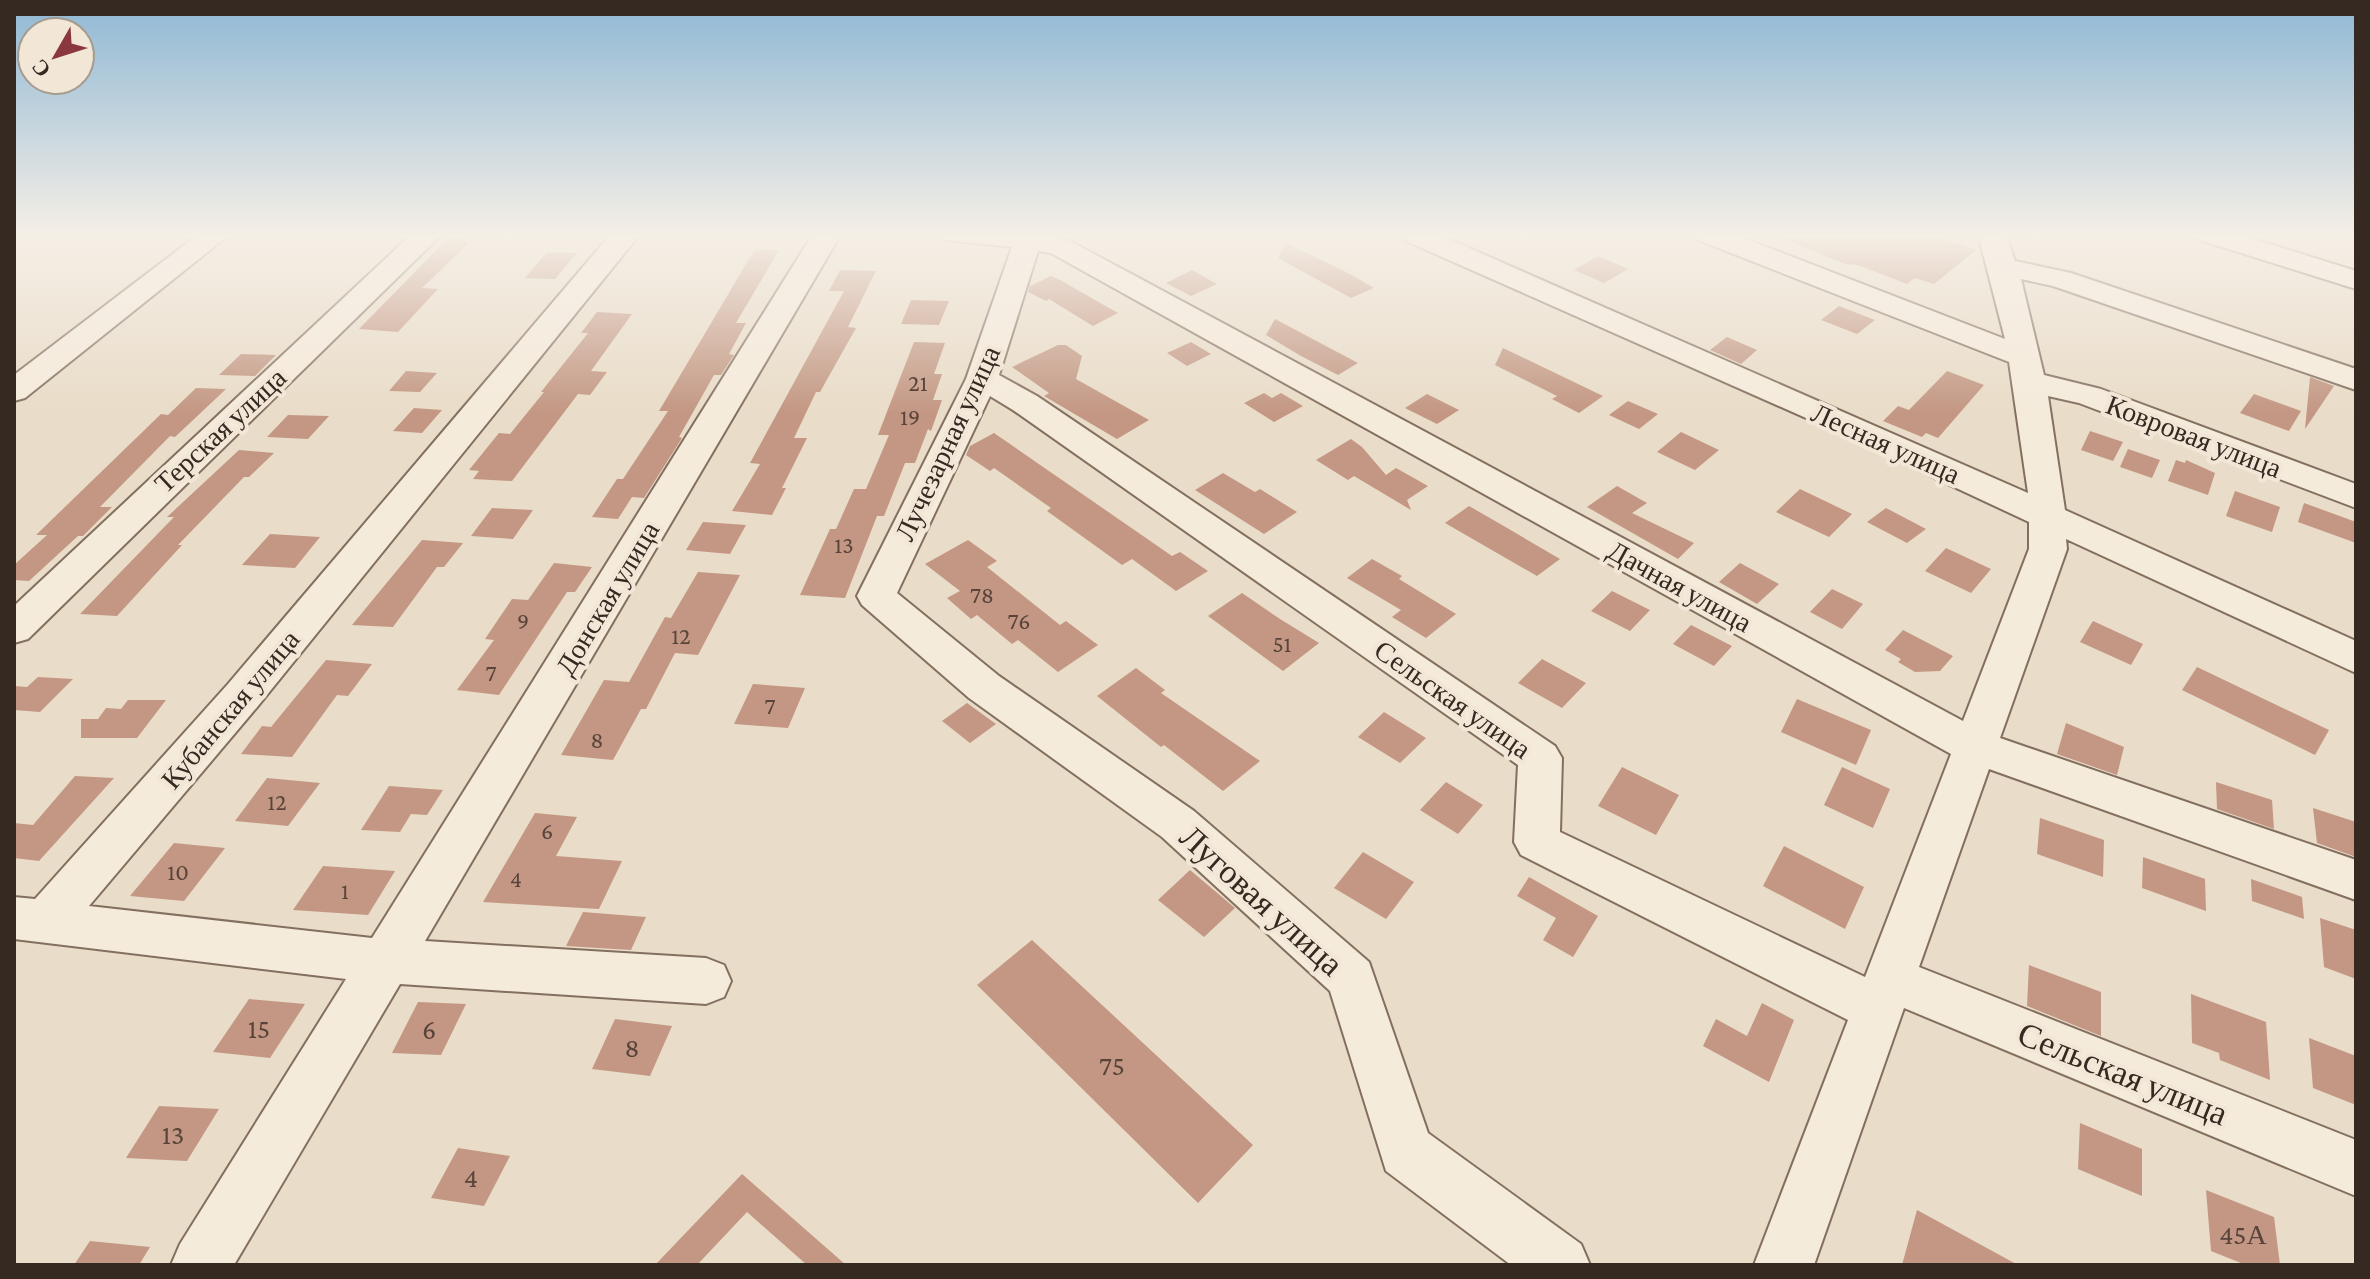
<svg xmlns="http://www.w3.org/2000/svg" width="2370" height="1279" font-family="'Crimson Pro',serif">
  <rect width="100%" height="100%" fill="#e9dcc8"/>
  <g fill="none" stroke-linecap="round" stroke-linejoin="round">
    <path stroke="#708b82" stroke-width="6" d="M14,239L18,234"/>
  </g>
  <path fill="#c39783" d="M452,234H458L468,244L422,288L438,289L398,332L359,329Z
    M1771,234H1930L1976,250L1934,284L1915,278L1907,284L1858,265L1845,264Z
    M1286,243L1348,273L1374,288L1351,298L1278,258Z
    M755,249L779,250L736,323H746L729,354L734,355L721,375H714L679,437L682,438L644,498L632,497L618,519L592,517L617,479H623L668,411H659Z
    M547,252L577,253L555,279L525,278Z
    M1598,256L1628,269L1604,283L1574,270Z
    M840,270L876,271L848,327L856,328L820,392H816L794,438H807L782,488H786L772,515L732,511L760,464L750,463L844,291H829Z
    M1192,270L1217,284L1191,296L1166,283Z
    M1051,276L1060,280L1118,313L1093,326L1049,299L1046,301L1028,292L1030,286Z
    M911,300L949,301L939,325L901,324Z
    M1839,306L1875,320L1857,334L1821,320Z
    M597,312L632,314L591,371L607,372L590,395L578,394L512,481L473,479L479,471L469,470L499,433L510,434L544,392H541L588,333H581Z
    M1275,319L1358,363L1338,375L1301,356L1266,335Z
    M1727,337L1757,350L1741,364L1710,350Z
    M914,342L945,343L934,374H942L933,400H942L931,431L928,429L915,463H905L884,516H877L845,598L800,595L830,529H836L854,489H866L889,435H878Z
    M1191,342L1211,354L1187,366L1167,353Z
    M1058,345H1066L1082,356L1076,379L1149,420L1117,439L1044,396L1049,393L1012,367Z
    M1503,348L1576,383L1603,396L1579,413L1552,399L1557,396L1495,365Z
    M241,354L276,355L255,376L219,375Z
    M406,371L437,373L420,392L389,391Z
    M1947,371L1984,385L1938,438L1926,433L1922,437L1883,421L1898,406L1909,410Z
    M2310,377L2334,386L2305,429Z
    M196,388L226,389L175,437L170,436L100,507H112L83,536H78L29,581L14,580V565L47,535H36L161,414L168,415Z
    M1264,393L1272,398L1281,393L1303,406L1274,422L1244,403Z
    M1427,394L1459,410L1437,424L1405,408Z
    M2254,394L2301,411L2289,431L2240,413Z
    M1628,401L1658,414L1639,429L1609,415Z
    M414,408L442,410L422,433L393,431Z
    M288,415L329,416L308,439L267,437Z
    M2090,431L2123,442L2113,461L2081,450Z
    M1681,432L1719,450L1695,470L1657,452Z
    M994,433L1172,556L1180,552L1208,571L1176,591L1132,559L1122,565L1047,511L1051,508L994,468L990,471L966,455L970,446Z
    M1351,439L1362,447L1386,475L1396,468L1428,486L1407,500L1411,510L1354,476L1348,480L1316,460Z
    M2128,449L2160,460L2152,478L2120,467Z
    M239,450L274,453L249,477H244L178,545H182L117,616L80,614L174,517H167Z
    M2176,460L2185,463L2186,460L2215,473L2208,495L2168,481Z
    M1223,473L1255,492L1260,489L1297,512L1264,534L1195,490Z
    M1617,486L1647,503L1632,513L1694,543L1678,559L1587,507Z
    M1800,489L1852,514L1829,537L1776,512Z
    M2235,491L2280,507L2272,532L2226,516Z
    M2304,503L2356,522V543L2298,522Z
    M1469,506L1502,525L1560,559L1537,576L1445,523Z
    M492,508L533,510L513,539L471,536Z
    M1886,508L1926,529L1907,543L1867,522Z
    M703,522L746,525L730,554L686,550Z
    M270,534L320,537L295,568L242,565Z
    M422,540L463,543L444,567H437L393,627L352,625Z
    M968,540L997,561L987,567L1060,625L1066,621L1098,645L1058,672L1018,640L1012,644L977,615L971,619L947,598L960,591L925,564Z
    M1946,548L1991,569L1971,593L1925,571Z
    M1372,559L1402,576L1399,579L1456,614L1426,638L1392,617L1401,610L1347,578Z
    M554,563L592,567L575,592H567L499,695L457,690L494,640L485,639L512,599L528,600Z
    M1740,563L1779,584L1757,604L1719,582Z
    M698,572L740,575L698,655L675,653L646,709H641L613,760L561,755L604,680L629,682L665,617L671,618Z
    M1832,589L1863,604L1842,629L1810,612Z
    M1612,591L1650,610L1630,631L1591,611Z
    M1242,593L1280,619L1319,643L1283,671L1208,616Z
    M2093,621L2143,644L2131,665L2080,642Z
    M1691,625L1732,646L1714,666L1673,644Z
    M1903,630L1953,656L1940,671L1915,672L1898,662L1901,659L1885,650Z
    M1542,659L1586,683L1562,708L1518,683Z
    M326,660L372,664L348,696L337,695L292,757L241,754L262,726L271,727Z
    M2197,667L2329,730L2315,755L2182,690Z
    M1136,668L1165,690L1161,693L1260,761L1223,791L1164,745L1161,747L1097,696Z
    M38,677L73,679L40,712L14,710V686L27,687Z
    M753,684L805,688L788,728L734,724Z
    M1797,699L1871,730L1856,765L1781,732Z
    M128,700H166L137,738H81V719H98L106,708L121,709Z
    M967,703L996,724L970,743L942,721Z
    M1384,712L1426,738L1400,763L1358,737Z
    M2066,723L2124,747L2117,775L2057,754Z
    M1622,767L1679,795L1656,835L1598,806Z
    M1842,767L1890,789L1873,828L1824,805Z
    M75,776L114,778L39,861L14,858V823L33,825Z
    M267,778L320,783L288,826L235,821Z
    M1446,782L1483,805L1458,834L1420,810Z
    M2216,782L2272,800L2274,829L2217,809Z
    M389,786L443,790L427,815L411,814L400,832L361,830Z
    M2313,808L2356,822V857L2317,843Z
    M535,813L577,817L556,856L622,861L599,909L483,902Z
    M2040,818L2104,840L2103,877L2037,854Z
    M174,843L225,848L184,901L130,896Z
    M1784,846L1864,887L1845,929L1763,886Z
    M1363,852L1414,882L1386,919L1334,888Z
    M2143,857L2205,879L2206,911L2142,888Z
    M323,866L395,871L368,915L293,910Z
    M1190,870L1235,908L1204,937L1158,900Z
    M1529,877L1598,916L1573,957L1543,940L1556,918L1517,896Z
    M2251,879L2302,897L2304,919L2252,901Z
    M583,912L646,917L631,950L566,946Z
    M2320,918L2356,930V979L2324,967Z
    M1032,940L1253,1145L1198,1203L977,985Z
    M2029,965L2101,992V1036L2027,1006Z
    M2191,994L2266,1022L2270,1080L2220,1060L2219,1053L2192,1043Z
    M249,999L305,1004L270,1058L213,1052Z
    M418,1002L466,1004L441,1055L392,1053Z
    M1762,1003L1794,1020L1769,1082L1703,1046L1716,1019L1747,1036Z
    M615,1019L672,1026L650,1076L592,1069Z
    M2309,1038L2356,1056V1105L2313,1088Z
    M159,1106L219,1109L187,1161L126,1158Z
    M2080,1123L2142,1149V1196L2078,1169Z
    M458,1148L510,1156L484,1206L431,1198Z
    M742,1174L846,1265H807L747,1212L697,1265H655Z
    M2206,1190L2274,1217L2280,1265H2246L2211,1251Z
    M1917,1210L2018,1265H1902Z
    M90,1241L150,1247L139,1265H74Z"/>
  <g fill="none" stroke-linecap="round" stroke-linejoin="round">
    <defs>
      <path id="minor" d="M199,234H230L25,398L14,401V375Z
        M412,234H442L28,639L14,643V606Z
        M611,234H640L258,706L89,906L372,938L813,234H841L425,941L706,958L724,965L731,981L724,997L706,1004L400,984L234,1265H171L180,1244L346,979L14,939V897L35,899L228,684Z
        M941,234H1039L1070,241L1963,721L2029,549V522L1815,422L1404,240L1400,234H1437L2028,493L2009,362L1698,240L1694,234H1733L2005,339L1978,234H2006L2015,261L2071,273L2356,369V390L2053,286L2021,279L2044,375L2101,389L2356,484V508L2079,403L2048,396L2065,510L2356,641V673L2066,539L2067,549L2000,738L2356,860V900L1989,769L1919,967L2356,1140V1196L1904,1008L1814,1265H1754L1848,1020L1521,855L1514,842L1518,765L1013,410L990,396L897,593L999,676L1194,811L1369,962L1428,1133L1581,1244L1590,1265H1511L1386,1171L1330,991L1162,837L969,698L862,605L857,596L966,379L1012,247L945,240ZM1038,251L1051,253L1951,754L1865,977L1560,832L1562,758L1555,746L1037,396L999,375Z
        M2196,234H2238L2356,271V289L2200,240Z"/>
    </defs>
    <use href="#minor" stroke="#836f5f" stroke-width="4"/>
    <use href="#minor" fill="#f5ebdb" fill-rule="evenodd"/>
  </g>
  <linearGradient id="sky" x2="0" y2="1"><stop stop-color="#8fb8d4"/><stop offset="0.57" stop-color="#f5efe6"/><stop offset="1" stop-color="#f5efe6" stop-opacity="0"/></linearGradient>
  <rect width="2370" height="413" fill="url(#sky)"/>
  <g text-anchor="middle" stroke-width="8" stroke-linejoin="round" paint-order="stroke">
    <g font-size="24" fill="#58443a">
      <text x="918" y="391">21</text>
      <text x="910" y="425">19</text>
      <text x="844" y="553">13</text>
      <text x="982" y="603">78</text>
      <text x="523" y="629">9</text>
      <text x="1019" y="629">76</text>
      <text x="681" y="644">12</text>
      <text x="1282" y="652">51</text>
      <text x="491" y="681">7</text>
      <text x="770" y="714">7</text>
      <text x="597" y="748">8</text>
      <text x="277" y="810">12</text>
      <text x="547" y="839">6</text>
      <text x="178" y="880">10</text>
      <text x="516" y="887">4</text>
      <text x="345" y="899">1</text>
    </g>
    <g font-size="28" fill="#352921" stroke="#f2e7d7">
      <text transform="translate(220 430) rotate(-43)" y="10">Терская улица</text>
      <text transform="translate(2194 436) rotate(21)" y="10">Ковровая улица</text>
      <text transform="translate(947 443) rotate(-65)" y="10">Лучезарная улица</text>
      <text transform="translate(1886 443) rotate(24)" y="10">Лесная улица</text>
      <text transform="translate(1680 586) rotate(29)" y="10">Дачная улица</text>
      <text transform="translate(607 598) rotate(-59)" y="10">Донская улица</text>
      <text transform="translate(1453 699) rotate(35)" y="10">Сельская улица</text>
      <text transform="translate(230 709) rotate(-50)" y="10">Кубанская улица</text>
    </g>
    <g font-size="28" fill="#58443a">
      <text x="259" y="1038">15</text>
      <text x="429" y="1039">6</text>
      <text x="632" y="1057">8</text>
      <text x="1112" y="1075">75</text>
      <text x="173" y="1144">13</text>
      <text x="471" y="1187">4</text>
      <text x="2243" y="1244">45А</text>
    </g>
    <g font-size="34" fill="#352921" stroke="#f2e7d7">
      <text transform="translate(1262 900) rotate(42)" y="12">Луговая улица</text>
      <text transform="translate(2123 1073) rotate(22)" y="12">Сельская улица</text>
    </g>
  </g>
  <rect width="2370" height="1279" fill="none" stroke="#352921" stroke-width="32"/>
  <g transform="translate(56 56) rotate(231)"><circle r="38" fill="#f2e7d7" stroke="#a69b8e" stroke-width="2"/>
  <path d="M0-6L14 30L0 20L-14 30Z" fill="#8b373f"/>
  <text y="-12" font-size="22" font-weight="bold" text-anchor="middle" fill="#352921">С</text>
  </g>
</svg>
